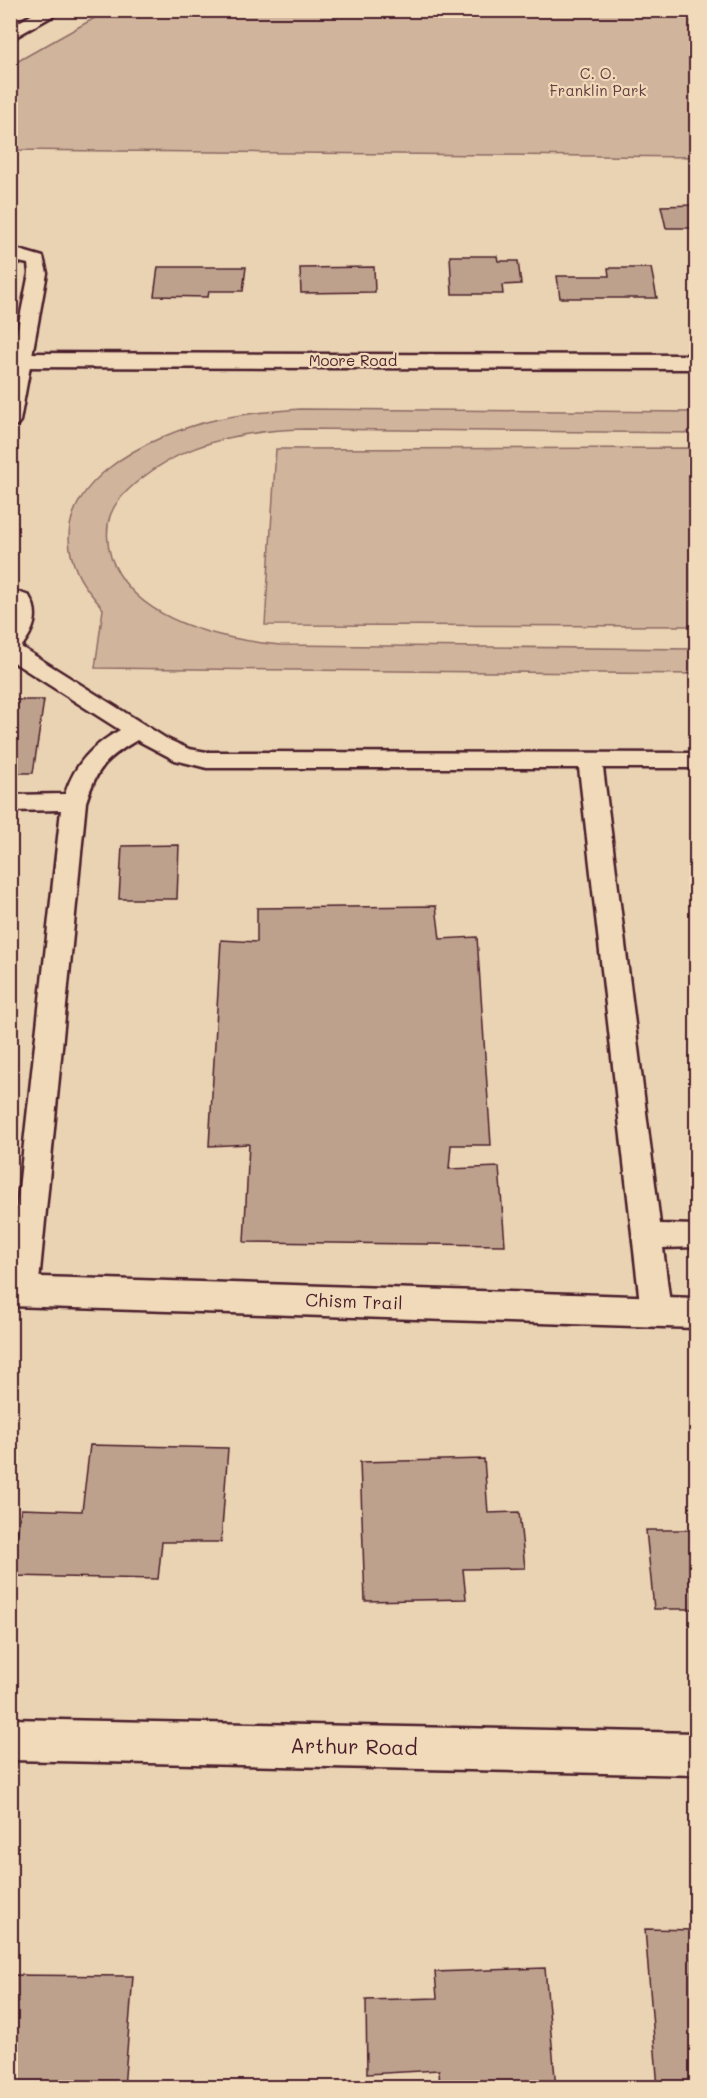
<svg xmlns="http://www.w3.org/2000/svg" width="707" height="2098" font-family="Mali,sans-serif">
  <rect width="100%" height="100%" fill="#ead3b3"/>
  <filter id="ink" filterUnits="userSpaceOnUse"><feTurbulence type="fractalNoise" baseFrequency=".0167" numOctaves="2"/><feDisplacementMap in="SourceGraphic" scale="12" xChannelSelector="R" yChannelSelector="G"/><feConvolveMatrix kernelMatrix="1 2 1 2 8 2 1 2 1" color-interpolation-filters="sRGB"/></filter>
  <g filter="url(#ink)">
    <path fill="#d0b49c" stroke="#8d6a64" stroke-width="1.5" d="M107,11H696V157L11,150V65Z
      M300,409L696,412V433L305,429C247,430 188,442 142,478C129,488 115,501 110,516C106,528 107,545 111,557C134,621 220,639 280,645L696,649V674L95,668L103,609C94,597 83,587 77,572C38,486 152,433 219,419C246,413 273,411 300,409Z
      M696,448V626L265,625L276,449Z"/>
    <path fill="#bea18d" stroke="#4a1f2b" stroke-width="1.5" d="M696,205V228H666L661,206Z
      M450,256H497L498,261H518L521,284L502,285L503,294H452Z
      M158,267H246L243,291H209L208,297L154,296Z
      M374,267L375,292L301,293L300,268Z
      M608,268H651L657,298H560L557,276H609Z
      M10,700H44L33,773H10Z
      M179,845L177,899H119L122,846Z
      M436,906L440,939L477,937L491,1145H451L449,1169L499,1167L505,1245L244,1242L249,1144L209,1146L221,940L257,942V908Z
      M90,1445L228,1448L221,1542H162L158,1579L11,1576L21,1509L82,1511Z
      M484,1459L488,1513L519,1512L525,1568L463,1569L466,1599L365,1601L360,1462Z
      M646,1530H696V1609H654Z
      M645,1929L696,1930V2088H658Z
      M545,1968L556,2088H440L439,2070L367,2074L366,2000L437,1998L435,1972Z
      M10,1975L133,1976L124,2088H10Z"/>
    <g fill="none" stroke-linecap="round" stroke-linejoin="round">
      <defs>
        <path id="service" d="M10,250H19L43,257L47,273L20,421L17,425L10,427V368L29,273L28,264L10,260Z
          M10,589L29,596C41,615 33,632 21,647L167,739L189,749L207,752L696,753V768H603L660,1224L696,1225V1247L663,1248L671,1312L667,1321L656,1324L645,1321L641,1312L579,768H207L175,760L137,740C106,758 97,768 86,802L38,1292L34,1301L23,1304L12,1301L10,1270L61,810L10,811V795L65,794C75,763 92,746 120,730L10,660V631L14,620Z"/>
        <path id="minor" d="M10,353L696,355V369L10,367Z
          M10,1276L696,1298V1328L10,1306Z
          M10,1719L696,1733V1775L10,1760Z"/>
        <path id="secondary" d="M40,10H63L10,40V27Z"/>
      </defs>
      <use href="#service" stroke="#4a1f2b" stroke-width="5"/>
      <use href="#minor" stroke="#4a1f2b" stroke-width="5"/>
      <use href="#secondary" stroke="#4a1f2b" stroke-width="5"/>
      <use href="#service" fill="#f1dab9" fill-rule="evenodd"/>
      <use href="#minor" fill="#f1dab9" fill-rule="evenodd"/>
      <use href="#secondary" fill="#f1dab9" fill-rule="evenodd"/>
    </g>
  </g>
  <g text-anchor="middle" stroke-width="4.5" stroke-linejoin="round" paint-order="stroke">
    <g font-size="15" fill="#653d42" stroke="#f1dab9">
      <text x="598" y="79">C. O.<tspan x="598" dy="17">Franklin Park</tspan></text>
    </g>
    <g font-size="15" fill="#4a1f2b" stroke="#f1dab9">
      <text x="353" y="366">Moore Road</text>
    </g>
    <g font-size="18" fill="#4a1f2b" stroke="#f1dab9">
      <text transform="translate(354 1302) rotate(2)" y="6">Chism Trail</text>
    </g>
    <g font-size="21" fill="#4a1f2b" stroke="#f1dab9">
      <text transform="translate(354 1747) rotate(1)" y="7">Arthur Road</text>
    </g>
  </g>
  <rect width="707" height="2098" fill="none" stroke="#f1dab9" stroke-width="36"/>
  <rect x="18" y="18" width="671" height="2062" fill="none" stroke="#4a1f2b" stroke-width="2" filter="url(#ink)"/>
</svg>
